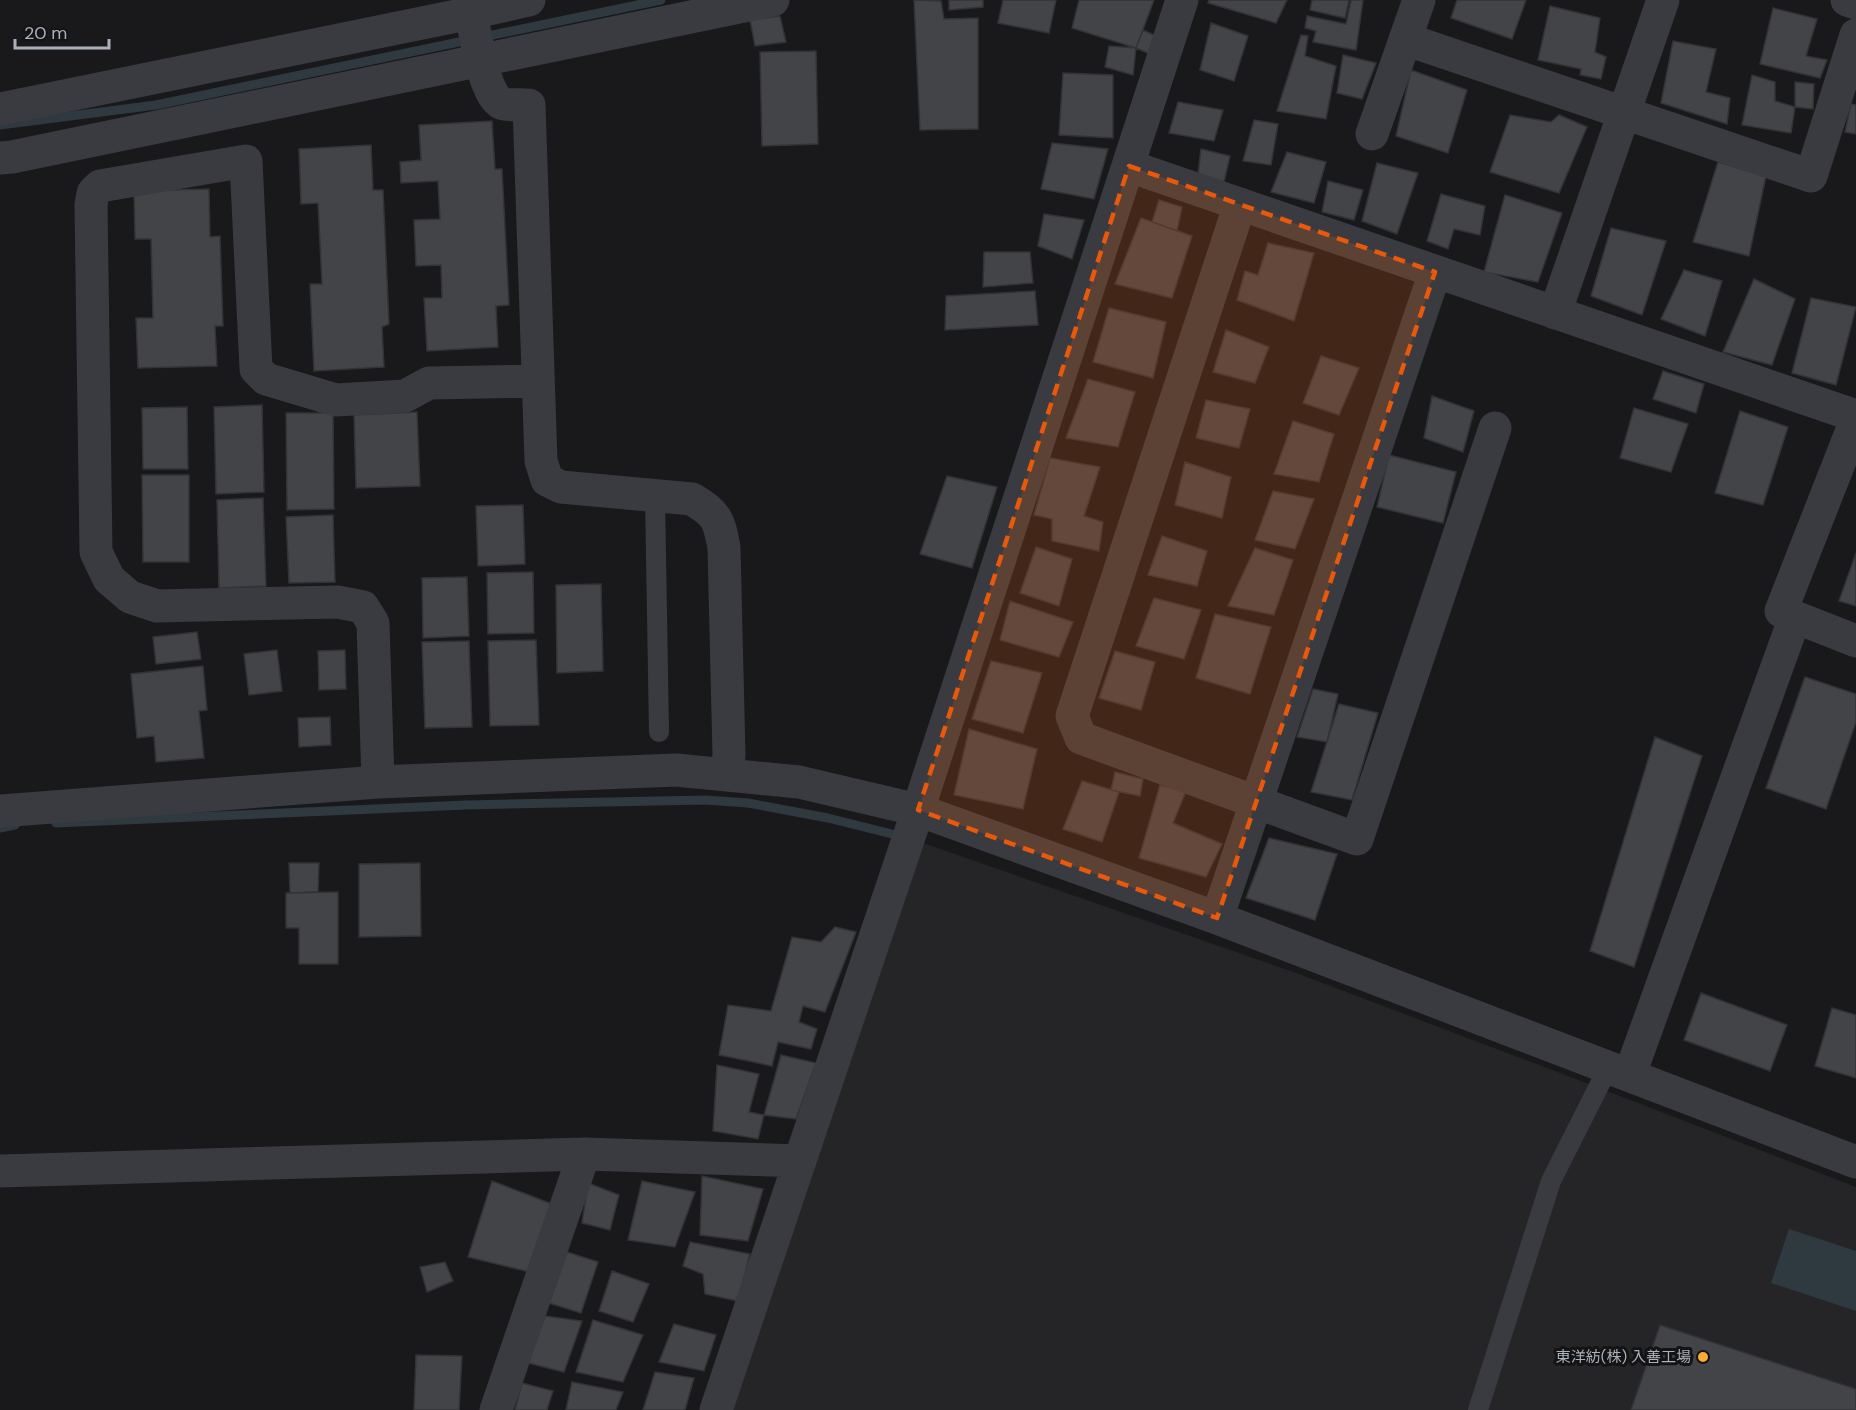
<svg xmlns="http://www.w3.org/2000/svg" width="1856" height="1410" font-family="'DM Sans','Noto Sans JP',sans-serif">
  <rect width="100%" height="100%" fill="#19191b"/>
  <path fill="#252528" d="M923,843L1299,974L1581,1081L1856,1187V1410H725Z"/>
  <path fill="#2e3940" d="M1789,1229L1856,1251V1311L1771,1283Z"/>
  <g fill="none" stroke-linecap="round" stroke-linejoin="round">
    <path stroke="#2e3940" stroke-width="9" d="M0,125L156,105L661,0
      M56,823L466,805L705,800L748,803L828,818L896,835
      M0,828L15,825"/>
  </g>
  <path fill="#434448" stroke="#333337" stroke-width="1.5" d="M914,0L941,1L944,19L978,18V129L920,130Z
    M949,0H983V7L949,10Z
    M1003,0H1056L1049,33L998,23Z
    M1079,0H1154L1136,48L1072,28Z
    M1209,0H1287L1276,23L1208,3Z
    M1312,0H1349L1345,18L1310,10Z
    M1351,0H1363L1356,50L1313,42L1316,31L1305,28L1307,16L1346,24Z
    M1457,0H1526L1512,39L1451,18Z
    M1550,6L1600,18L1595,52L1606,57L1601,79L1580,75L1581,69L1538,60Z
    M1773,8L1817,19L1806,56L1827,60L1820,78L1760,64Z
    M780,16L786,42L755,46L750,20Z
    M1211,23L1248,36L1234,81L1200,70Z
    M1143,30L1156,36L1150,54L1136,48Z
    M1301,35L1308,36L1305,56L1336,66L1326,119L1277,111Z
    M1673,41L1716,49L1706,92L1730,98L1727,124L1661,103Z
    M1109,46L1136,48L1133,75L1105,67Z
    M816,51L818,144L762,146L760,52Z
    M1343,55L1376,63L1362,99L1337,93Z
    M1411,70L1467,90L1448,153L1396,136Z
    M1063,73L1113,75V138L1059,135Z
    M1752,75L1775,82V101L1795,107L1791,133L1742,125Z
    M1795,82L1814,84L1813,109L1795,107Z
    M1178,102L1223,110L1214,141L1169,133Z
    M1851,104L1856,105V134L1845,132Z
    M1510,115L1551,122L1559,115L1587,127L1559,193L1490,172Z
    M1254,120L1278,124L1271,165L1243,161Z
    M492,121L495,169H502L509,305L496,306L498,347L427,351L424,298H442L441,265L416,266L414,220L440,219L438,181L401,183L400,162L421,160L419,125Z
    M1052,143L1108,149L1094,199L1041,189Z
    M371,145L373,190H383L389,324L382,327L384,367L314,371L310,284H322L318,203L301,204L299,149Z
    M1201,149L1230,156L1224,182L1198,174Z
    M1287,152L1326,162L1314,203L1271,192Z
    M1718,162L1766,176L1749,256L1693,242Z
    M1377,163L1418,173L1397,234L1362,221Z
    M1328,181L1363,190L1354,220L1322,212Z
    M209,189L210,237L220,236L223,326H215L217,366L138,368L136,318H153L151,239H135L134,191Z
    M1441,194L1485,206L1480,235L1454,229L1448,249L1427,241Z
    M1505,195L1562,213L1538,282L1484,272Z
    M1159,200L1182,207L1177,231L1152,222Z
    M1044,214L1084,220L1072,259L1038,246Z
    M1141,218L1192,236L1172,298L1115,284Z
    M1611,228L1666,241L1642,315L1591,296Z
    M1268,243L1314,253L1294,321L1237,300L1245,271L1258,275Z
    M984,252H1030L1033,283L983,287Z
    M1684,270L1722,281L1705,336L1661,319Z
    M1754,279L1795,299L1772,365L1723,352Z
    M1035,291L1038,325L945,330L946,296Z
    M1811,298L1856,307L1836,385L1792,373Z
    M1109,308L1166,322L1153,378L1093,362Z
    M1226,330L1269,347L1255,383L1213,372Z
    M1321,356L1359,368L1339,415L1303,403Z
    M1663,371L1704,384L1696,413L1653,399Z
    M1088,379L1135,392L1118,447L1066,438Z
    M1432,396L1474,411L1463,452L1424,438Z
    M1206,400L1250,409L1239,448L1196,438Z
    M262,405L264,492L216,494L214,407Z
    M187,407L188,469H143L142,408Z
    M1634,408L1688,424L1671,472L1620,458Z
    M1740,411L1788,427L1763,505L1715,493Z
    M417,412L420,486L356,488L354,415Z
    M286,413H333L334,509L287,510Z
    M1293,421L1334,434L1319,482L1274,474Z
    M1389,455L1456,472L1443,523L1377,507Z
    M1050,458L1100,467L1084,516L1103,522L1099,551L1052,541V519L1034,515Z
    M1185,462L1231,477L1222,518L1175,505Z
    M142,475H189V562H143Z
    M947,476L997,487L972,568L920,554Z
    M1273,491L1314,499L1295,549L1255,540Z
    M263,498L266,586L219,588L217,500Z
    M523,505L525,564L478,566L476,506Z
    M333,515L335,582L289,583L286,517Z
    M1162,536L1207,551L1197,586L1148,575Z
    M1036,547L1072,559L1059,606L1020,593Z
    M1255,548L1293,560L1274,615L1228,606Z
    M1856,553V606L1839,601Z
    M533,572L534,633L488,634L487,573Z
    M467,577L469,636L423,638L422,578Z
    M601,584L603,671L557,673L556,585Z
    M1154,598L1201,610L1184,659L1136,646Z
    M1010,601L1073,622L1059,657L1000,640Z
    M1215,614L1271,627L1250,694L1196,678Z
    M197,632L201,659L156,664L153,637Z
    M536,640L539,725L490,726L488,641Z
    M469,641L472,727L425,728L422,642Z
    M277,650L282,691L249,695L244,654Z
    M345,650L346,689L319,690L318,651Z
    M1115,651L1155,662L1141,710L1099,698Z
    M991,661L1042,673L1023,733L972,719Z
    M203,666L207,710L199,711L204,758L156,762L154,736L137,738L131,674Z
    M1805,677L1856,694V722L1826,809L1766,788Z
    M1313,689L1338,694L1327,742L1297,737Z
    M1339,704L1378,713L1352,800L1311,792Z
    M330,717L331,745L299,747L298,718Z
    M969,729L1037,749L1023,809L954,795Z
    M1655,737L1702,756L1634,967L1590,951Z
    M1115,772L1143,779L1140,796L1111,790Z
    M1082,781L1119,792L1102,842L1063,829Z
    M1160,785L1186,791L1173,823L1222,844L1206,877L1139,858Z
    M1269,838L1337,854L1315,920L1246,898Z
    M289,863H319L318,892L290,893Z
    M420,863L421,936L359,937V864Z
    M338,892V964H299V928H286V893Z
    M835,927L856,932L825,1012L803,1006L799,1022L817,1029L811,1049L778,1042L772,1066L719,1055L728,1005L771,1011L792,937L821,942Z
    M1701,993L1787,1025L1770,1071L1684,1040Z
    M1832,1008L1856,1015V1078L1815,1066Z
    M781,1055L816,1063L796,1119L764,1115Z
    M717,1065L759,1074L749,1112L764,1115L758,1139L713,1131Z
    M702,1176L763,1189L748,1241L700,1235Z
    M492,1181L552,1204L530,1272L468,1257Z
    M642,1181L695,1192L675,1247L628,1240Z
    M588,1183L619,1195L610,1230L582,1223Z
    M690,1242L750,1254L738,1301L705,1294L703,1274L683,1266Z
    M567,1252L598,1262L581,1313L549,1303Z
    M445,1262L453,1281L427,1292L420,1267Z
    M612,1271L649,1284L633,1322L599,1311Z
    M545,1316L582,1321L564,1372L528,1363Z
    M593,1320L643,1335L623,1382L576,1372Z
    M674,1324L716,1335L704,1371L659,1362Z
    M1660,1325L1856,1389V1410H1631Z
    M416,1355L462,1356L459,1410H414Z
    M655,1372L694,1378L685,1410H643Z
    M572,1382L623,1392L616,1410H566Z
    M522,1383L553,1391L547,1410H515Z"/>
  <g fill="none" stroke-linecap="round" stroke-linejoin="round">
    <path stroke="#3a3b40" stroke-width="20" d="M655,496L659,732
      M1478,1410L1551,1181L1609,1066"/>
    <path stroke="#3a3b40" stroke-width="33" d="M529,0L471,13C475,31 484,95 501,103C508,106 521,104 529,105L541,461L547,480L561,487L692,499C717,514 719,519 724,548L729,755L727,775
      M1847,0L1856,3
      M1405,39L1811,176L1856,35
      M0,109L471,13
      M1372,134L1419,0
      M0,158L12,157L773,0
      M1129,166L1856,416
      M1240,204L1072,716L1081,738L1357,839L1495,428
      M1555,313L1663,0
      M1795,617L1856,641
      M378,782L373,623L363,607L338,602L157,606L130,597L109,579L96,552L91,205L93,193L100,186L246,161L256,369L266,379L336,400L405,396L429,383L538,381
      M0,811L378,782L676,770L799,782L918,810L1217,918L1856,1162
      M1217,918L1435,272
      M1630,1074L1795,617L1781,611L1856,420
      M0,1171L584,1154L800,1161
      M496,1410L584,1154
      M716,1410L918,810L1182,0"/>
  </g>
  <path fill="#e8590c" fill-opacity="0.2" stroke="#e8590c" stroke-width="4.5" stroke-dasharray="12 8" stroke-linejoin="round" d="M1129,166L1435,272L1217,918L918,810Z"/>
  <circle fill="#f9ac33" stroke="#141416" stroke-width="2" cx="1703" cy="1357" r="6"/>
  <g text-anchor="middle" stroke-width="6" stroke-linejoin="round" paint-order="stroke">
    <g font-size="15" fill="#abb1bb" stroke="#141416" text-anchor="end">
      <text x="1691" y="1362">東洋紡(株) 入善工場</text>
    </g>
  </g>
  <path d="M15 39v9h94v-9" fill="none" stroke="#abb1bb" stroke-width="3"/>
  <text x="24" y="39" font-size="18" fill="#abb1bb" stroke="#141416" stroke-width="4.5" paint-order="stroke">20 m</text>
</svg>
